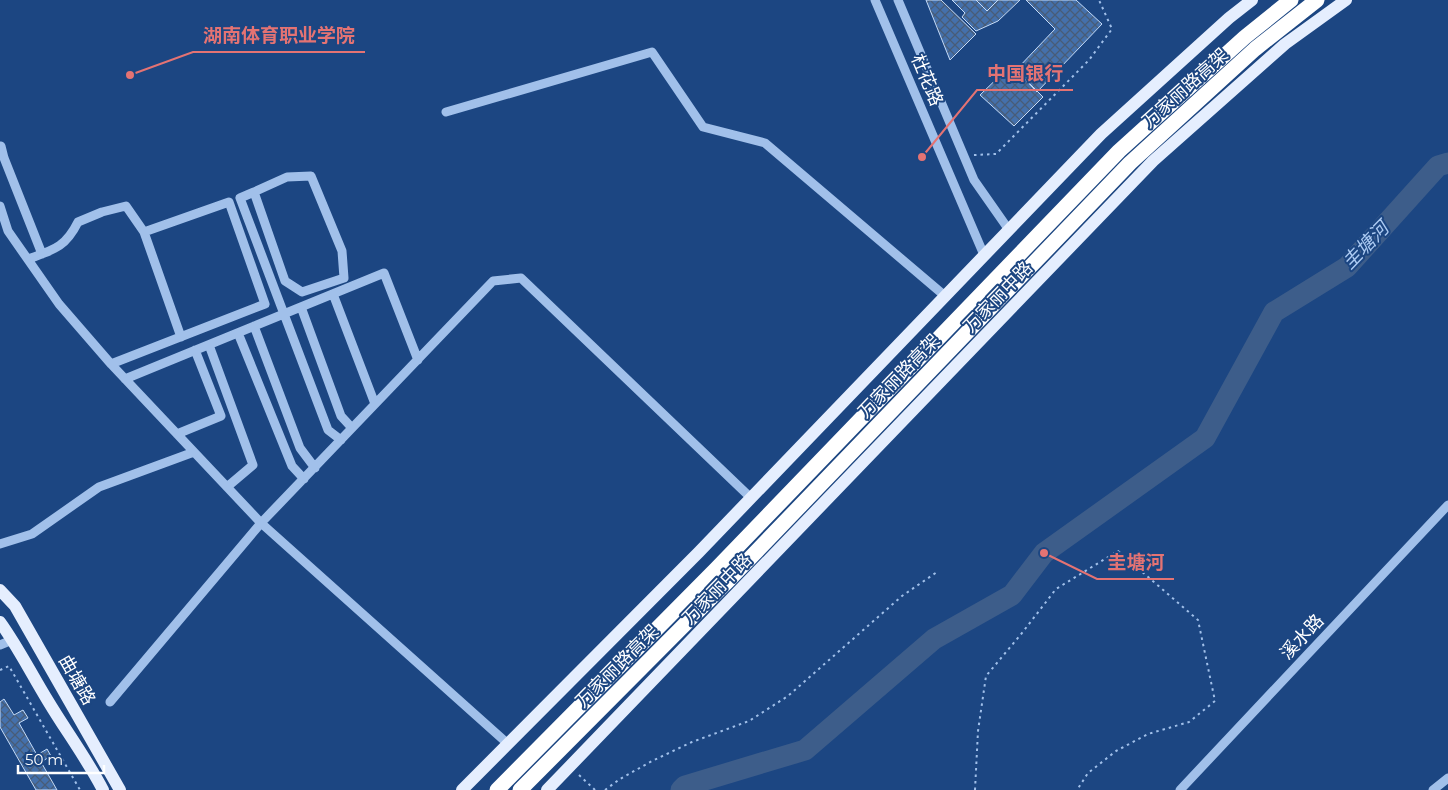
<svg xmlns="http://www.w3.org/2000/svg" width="1448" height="790" font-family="Montserrat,'Noto Sans SC',sans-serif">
  <defs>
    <pattern id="building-cross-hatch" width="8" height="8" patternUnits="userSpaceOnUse" patternTransform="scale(1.25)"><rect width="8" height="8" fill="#4470ab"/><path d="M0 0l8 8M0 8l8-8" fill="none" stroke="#485c77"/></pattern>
  </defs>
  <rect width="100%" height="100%" fill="#1c4682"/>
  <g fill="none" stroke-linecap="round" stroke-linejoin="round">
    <path stroke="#3d5d8a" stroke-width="21" d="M681,790L685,786L805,750L934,639L1012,595L1044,553L1205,438L1274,312L1347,267L1438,166L1448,163"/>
  </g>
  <path fill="url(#building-cross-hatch)" stroke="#c5dbf7" d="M926,0H941L976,34L950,60Z
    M952,0H976L987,11L998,0H1020L998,21L976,31L962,17L965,13Z
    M976,0H998L987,11Z
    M1026,0H1076L1102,24L1037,92L1016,70L1055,29Z
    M1011,65L1043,97L1014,126L980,95Z
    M4,699L14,715L23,710L28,718L19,723L37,755L47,749L51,756L41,762L57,790H36L0,727V702Z"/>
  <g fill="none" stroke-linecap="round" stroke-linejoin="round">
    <path stroke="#a1c0ea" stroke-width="2" stroke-dasharray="2.5 4" stroke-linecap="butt" d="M974,155L996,154L1089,60L1112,29L1099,0
      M0,670L9,666L80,790
      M579,775L595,790
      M605,790L620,779L652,761L692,742L749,721L788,696L902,596L937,572
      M975,790L978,731L986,676L1022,633L1056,589L1118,551L1198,620L1215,701L1189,722L1148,734L1116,751L1088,773L1077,790"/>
    <path stroke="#a1c0ea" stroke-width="9" d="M875,0L984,255
      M898,0L974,180L1009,230
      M446,112L652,52L703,127L765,143L945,296
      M1,146L4,158L42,254
      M254,192L287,177L311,176L342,251L344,278L302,292L285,281L254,192L240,198L328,430L341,440
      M0,206L8,231L59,304L111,364L261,523L493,281L521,278L751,498
      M28,259C53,250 65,248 78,222L102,212L126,206L144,232
      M333,294L375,404
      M301,307L341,416L352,428
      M254,326L300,448L315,468
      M238,333L292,466L304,479
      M209,345L253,465L227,487
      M111,364L265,304L229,202L144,232L181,337
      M125,379L384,273L418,360
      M177,434L221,416L195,350
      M0,544L32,534L99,487L194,452
      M0,645L12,640
      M110,702L261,523L508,744
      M1180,790L1448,505
      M1433,790L1448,778"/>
    <path stroke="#e5eefe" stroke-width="12" d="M0,590L15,606L120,790
      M0,622C18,647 32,675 48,701C66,731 87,759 103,790
      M462,790L699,552L1101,134L1229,18L1252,0
      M547,790L1153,161L1285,44L1346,0"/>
    <path stroke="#fff" stroke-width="15" d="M497,790L716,569L1119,151L1245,37L1291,0
      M520,790L728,581L1130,163L1255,49L1317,0"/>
  </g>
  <g text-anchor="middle" stroke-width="4" stroke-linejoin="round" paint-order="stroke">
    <g font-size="18" fill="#fff" stroke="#1c4682">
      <text transform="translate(927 80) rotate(67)" y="6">杜花路</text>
      <text transform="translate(1185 88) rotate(-42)" y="6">万家丽路高架</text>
      <text transform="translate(998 297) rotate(-46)" y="6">万家丽中路</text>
      <text transform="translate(899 376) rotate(-46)" y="6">万家丽路高架</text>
      <text transform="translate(717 589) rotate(-46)" y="6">万家丽中路</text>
      <text transform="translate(1302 637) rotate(-47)" y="6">溪水路</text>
      <text transform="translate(617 666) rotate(-45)" y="6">万家丽路高架</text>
      <text transform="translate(77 680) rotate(60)" y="6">曲塘路</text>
    </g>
    <g font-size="19" font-style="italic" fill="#accaf2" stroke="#1c4682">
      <text transform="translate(1365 245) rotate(-46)" y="7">圭塘河</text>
    </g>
  </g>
  <path fill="none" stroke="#e47373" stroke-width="2" d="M130 75L193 52H365M922 157L977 90H1073M1044 553L1097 579H1174"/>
  <g fill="#e47373" stroke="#1c4682" stroke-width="2">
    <circle cx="130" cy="75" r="5"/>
    <circle cx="922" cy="157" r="5"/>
    <circle cx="1044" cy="553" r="5"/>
  </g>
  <g font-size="19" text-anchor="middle" font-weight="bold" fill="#e47373" stroke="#1c4682" stroke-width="4" stroke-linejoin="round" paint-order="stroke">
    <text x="279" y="42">湖南体育职业学院</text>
    <text x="1025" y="80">中国银行</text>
    <text x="1136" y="569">圭塘河</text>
  </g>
  <path d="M18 765v8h86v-8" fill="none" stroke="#ffffff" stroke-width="2.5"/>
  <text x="25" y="765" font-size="15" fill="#ffffff" stroke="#1c4682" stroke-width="4" paint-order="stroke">50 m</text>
</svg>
